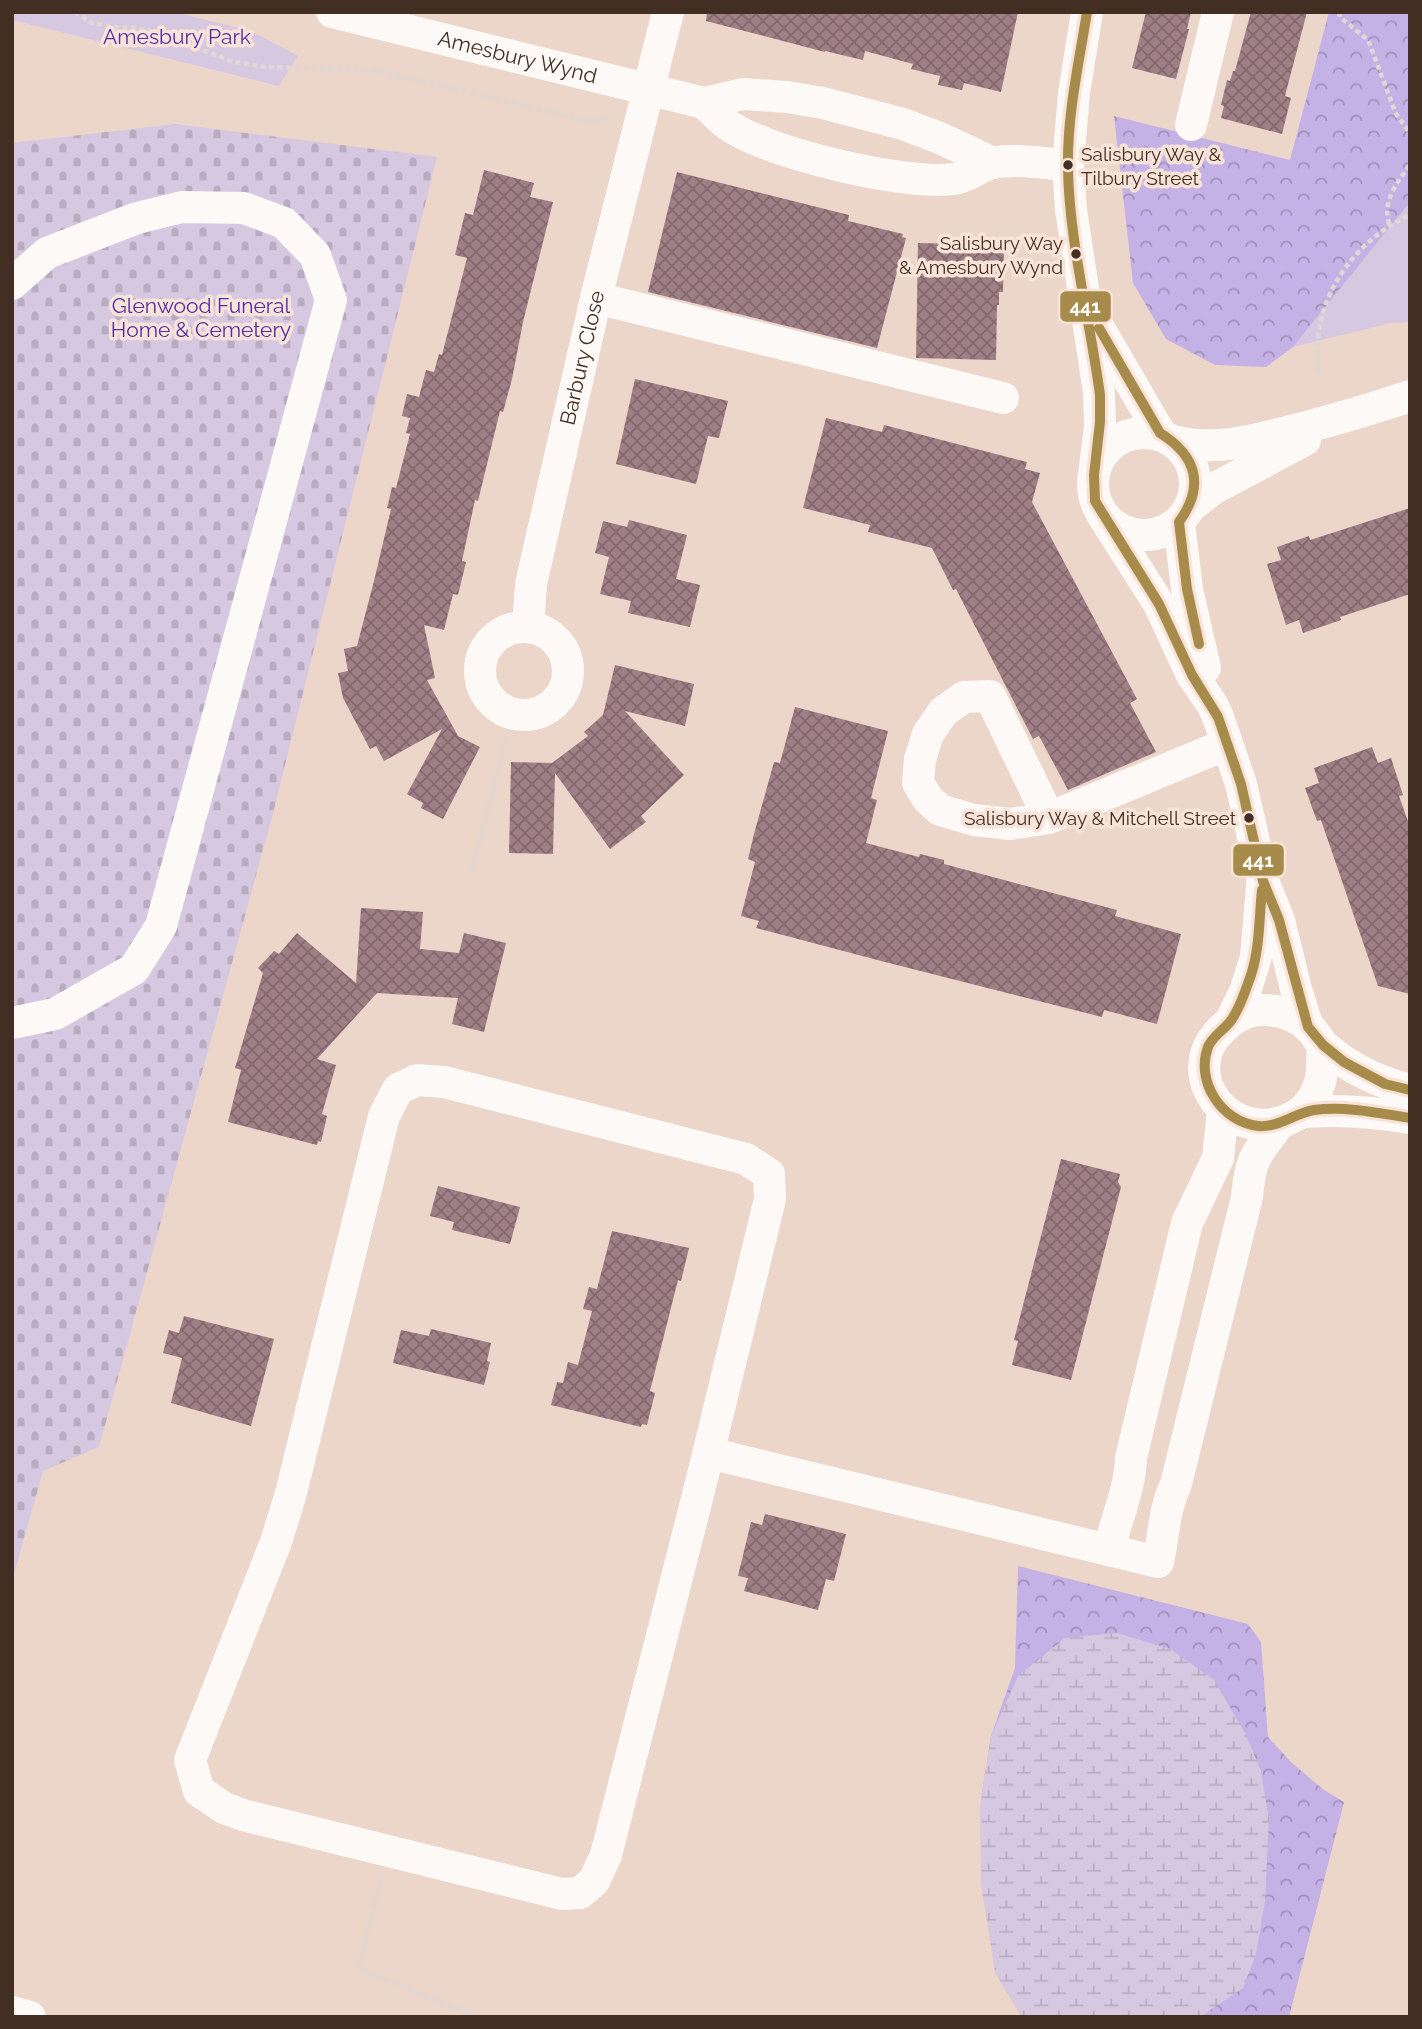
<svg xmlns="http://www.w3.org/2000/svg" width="1422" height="2029" font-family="Raleway,sans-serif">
  <defs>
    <pattern id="forest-crowns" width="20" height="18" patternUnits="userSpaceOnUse" patternTransform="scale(1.75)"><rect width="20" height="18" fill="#c4b1e6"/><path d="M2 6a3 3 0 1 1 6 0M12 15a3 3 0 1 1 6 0" fill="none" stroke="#a190ba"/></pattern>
    <pattern id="wetland-marsh" width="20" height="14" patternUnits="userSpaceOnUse" patternTransform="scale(1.75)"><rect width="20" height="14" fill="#d6c8e1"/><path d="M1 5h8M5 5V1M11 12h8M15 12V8" fill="none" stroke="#b9acc1"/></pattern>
    <pattern id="cemetery-stones" width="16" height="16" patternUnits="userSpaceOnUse" patternTransform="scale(1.75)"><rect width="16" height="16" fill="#d6c8e1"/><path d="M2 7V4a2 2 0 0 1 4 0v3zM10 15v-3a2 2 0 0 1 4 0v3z" fill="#b9acc1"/></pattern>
    <pattern id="building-cross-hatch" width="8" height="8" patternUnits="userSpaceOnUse" patternTransform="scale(1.75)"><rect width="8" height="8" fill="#9e7f86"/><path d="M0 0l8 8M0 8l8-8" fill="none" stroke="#82686d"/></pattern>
  </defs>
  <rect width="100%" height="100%" fill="#ecd5c9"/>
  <path fill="#d6c8e1" d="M12,12H174L251,31L298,56L279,86L12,20Z
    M1410,202V322L1391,323L1293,347Z"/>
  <path fill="url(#forest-crowns)" d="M1329,12H1410V202L1293,347L1266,367L1215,365L1166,339L1133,283L1114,116L1290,160Z
    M1018,1566L1248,1624L1261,1642L1268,1737L1292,1763L1324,1790L1344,1802L1289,2017H1022L995,1972L981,1799L991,1736L1015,1668Z"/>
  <path fill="url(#wetland-marsh)" d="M1117,1633L1170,1649L1214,1680L1245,1733L1261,1771L1269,1820L1265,1902L1256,1954L1243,1988L1203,2015L1195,2017H1022L995,1972L981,1884L980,1806L991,1736L1018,1676L1065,1638Z"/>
  <path fill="url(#cemetery-stones)" d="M175,124L437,157L271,821L99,1447L43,1471L12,1581V143Z"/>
  <path fill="url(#building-cross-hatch)" d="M707,12H1018L1001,92L964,83L962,90L938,85L940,76L911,69L913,64L865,51L863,60L825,51V52L706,21Z
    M1146,12H1191L1187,29H1189L1176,79L1132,68Z
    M1251,12H1307L1285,96L1291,98L1282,134L1221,118L1224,106L1221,105L1227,80L1230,81L1233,71H1235Z
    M484,170L534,183L530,197L553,202L523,322L512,379L503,412L500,411L478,501L475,500L462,561L466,562L458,595L453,594L444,630L424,625L435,678L427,680L458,736L480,747L443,819L421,808L423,803L407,794L442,729L384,761L376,746L370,749L343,698L338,673L348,671L344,649L357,646L374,581L391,509L387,508L392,487L396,488L410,434L406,433L410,418L402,416L407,394L419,397L426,370L434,372L439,354L442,355L467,258L455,255L465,213L473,215Z
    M677,172L849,215L848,221L903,234L902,237L906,238L877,348L648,292Z
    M918,243L1004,245L1003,292H999V305H997L996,360L916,358Z
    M635,379L728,401L719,438L708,436L696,484L616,464Z
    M826,418L882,432L884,425L907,431L1027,462L1025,469L1040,473L1032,502L1137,699L1130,703L1156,752L1068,790L1039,736L1033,739L956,589L953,590L932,548L868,532L870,525L803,508Z
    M1410,508V594L1340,617L1341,620L1303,633L1299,620L1286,625L1267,564L1281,560L1277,547L1309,536L1310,540Z
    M629,520L687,535L676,579L700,585L690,627L628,613L631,601L600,594L609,557L595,553L603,521L627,527Z
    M615,665L694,684L685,726L625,711L684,775L641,816L646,822L610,849L555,773L553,854L509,853L511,762L552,763L588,736L584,732L603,715Z
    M795,707L888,731L871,798L877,800L866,843L919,857L920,854L944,860V864L1117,910L1115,916L1181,934L1157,1024L1104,1010L1102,1017L885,962L756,928L759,921L741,916L755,862L748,859L754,834L774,762L780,763Z
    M1372,747L1378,763L1391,758L1403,795L1399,796L1410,827V994L1378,986L1321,820L1317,821L1305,788L1319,783L1314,768Z
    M361,908L423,912L420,949L459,953L464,933L506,943L484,1032L452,1024L458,998L377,993L317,1059L336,1065L322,1114L327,1116L321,1142L318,1141L317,1145L228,1122L241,1070L235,1068L263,973L258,968L274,951L279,954L297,933L356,983Z
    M1061,1159L1120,1174L1118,1182L1121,1187L1071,1380L1012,1365L1018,1341L1014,1340Z
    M438,1186L520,1207L510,1244L452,1230L454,1222L430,1216Z
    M612,1231L689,1248L681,1281L678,1280L650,1391L655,1393L647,1425L642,1424L641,1427L551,1405L557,1382L563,1383L568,1362L578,1365L592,1311L583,1309L589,1287L597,1289Z
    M184,1316L274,1339L251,1426L171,1403L182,1358L163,1353L169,1330L179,1333Z
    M431,1329L491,1343L487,1361L490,1362L484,1385L393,1363L401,1330L429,1336Z
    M765,1514L846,1534L834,1581L826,1579L818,1610L744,1591L748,1578L738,1576L751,1522L762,1525Z"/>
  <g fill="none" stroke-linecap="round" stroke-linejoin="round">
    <path stroke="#e0d8d4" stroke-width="4.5" stroke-dasharray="5 3.5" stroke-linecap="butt" d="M75,12L90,22L112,27L136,28L155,32L234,62L265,67L380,71L560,114C578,120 590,124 609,118
      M1339,12L1340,17L1368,40L1396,114L1410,133
      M1389,224C1382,202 1397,182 1410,165
      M1320,372C1307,306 1351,242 1410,215
      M472,870L512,714
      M380,1879L359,1966L368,1973L478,2017"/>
    <g stroke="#fcf9f7" stroke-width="32">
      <path id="s1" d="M332,12L704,103L743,94L787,97L823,103L903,124L940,138L993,163"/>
      <path d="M1087,12L1074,93L1068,165L1071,210L1099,392L1100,426L1095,467"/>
      <path d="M704,103C712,110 720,119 728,125C767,153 906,186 954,179C968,177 980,166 993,163C1016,158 1045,164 1068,165"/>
      <path d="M1191,125L1218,12"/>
      <path d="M12,284L47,253L137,218L182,207L244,208L284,223L315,255L331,300L161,926L134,969L55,1014L12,1023"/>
      <path d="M596,298L1003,398"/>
      <path d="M1096,323L1160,433"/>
      <circle cx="1144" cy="484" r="51"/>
      <path d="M1173,441C1216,452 1254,440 1295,430C1334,420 1372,409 1410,396"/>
      <path d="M1190,507L1213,489L1305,440"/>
      <path d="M1103,516L1159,604L1192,675L1212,704L1218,717L1241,784L1263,881L1279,920L1296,989L1308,1027"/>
      <path d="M1179,522L1187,589L1205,668"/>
      <circle cx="524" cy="671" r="44"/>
      <path id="s2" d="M528,627L531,584L596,298L668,12"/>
      <path d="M1049,818L990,696L964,697L943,712L928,734L920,759L918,783L928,799L940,810L974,820L1010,824L1049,818L1227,744"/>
      <path d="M1231,1020L1245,992L1256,957L1262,885"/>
      <path d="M1323,1045C1322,1057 1323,1071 1320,1082C1315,1099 1306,1111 1291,1118C1232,1147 1174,1075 1222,1029C1237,1014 1253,1007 1275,1011C1285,1012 1300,1019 1308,1026C1315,1032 1318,1041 1325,1047C1350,1069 1378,1082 1410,1090"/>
      <path d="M417,1080L444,1082L746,1159L769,1174L770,1199L701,1483L606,1855L594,1881L580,1893L562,1894L243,1815L224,1808L199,1791L190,1760L276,1542L291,1493L384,1116L398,1089Z"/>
      <path d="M1304,1112C1340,1109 1374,1112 1410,1118"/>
      <path d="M709,1453L1158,1562C1164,1535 1164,1509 1176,1484L1247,1197C1250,1159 1256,1154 1279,1124"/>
      <path d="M1109,1550C1116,1519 1130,1490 1131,1458L1187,1223L1218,1158L1223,1110"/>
      <path d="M12,2012L30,2017"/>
    </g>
    <defs>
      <path id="bus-1" d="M1087,12C1079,63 1067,115 1068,167C1069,243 1090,319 1100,395V422L1094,475L1095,501L1159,604L1192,675L1218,717L1241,784L1263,881L1279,920L1308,1027L1323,1045L1344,1062L1385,1084L1410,1090
        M1099,328L1160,433C1197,456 1205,486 1179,522L1187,589L1199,644
        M1262,890C1259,918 1260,947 1251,975C1246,989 1241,1006 1232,1019C1225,1030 1213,1035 1208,1047C1195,1082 1222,1122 1258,1126C1278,1128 1295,1113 1314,1110C1346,1106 1379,1113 1410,1118"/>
    </defs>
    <use href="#bus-1" stroke="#f8e3d8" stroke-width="16"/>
    <use href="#bus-1" stroke="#a78b4a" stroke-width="10"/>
  </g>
  <g fill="#422e23" stroke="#f8e3d8" stroke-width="2.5">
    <circle cx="1068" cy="165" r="6"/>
    <circle cx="1076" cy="254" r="6"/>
    <circle cx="1249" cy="818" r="6"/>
  </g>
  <g text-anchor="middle" stroke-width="7" stroke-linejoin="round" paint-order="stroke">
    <g font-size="19" fill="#422e23" stroke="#f8e3d8" text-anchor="end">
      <text x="1081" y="161" text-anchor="start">Salisbury Way &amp;<tspan x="1081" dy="24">Tilbury Street</tspan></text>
      <text x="1063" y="250">Salisbury Way<tspan x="1063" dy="24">&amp; Amesbury Wynd</tspan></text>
      <text x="1236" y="825">Salisbury Way &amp; Mitchell Street</text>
    </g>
    <g font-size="21" fill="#512fa7" stroke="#f8e3d8">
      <text x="177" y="44">Amesbury Park</text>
      <text x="201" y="313">Glenwood Funeral<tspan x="201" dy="24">Home &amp; Cemetery</tspan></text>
    </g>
    <g font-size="21" fill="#422e23" stroke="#f8e3d8">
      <text dy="7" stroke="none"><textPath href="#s1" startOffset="191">Amesbury Wynd</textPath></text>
      <text dy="7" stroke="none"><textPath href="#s2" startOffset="275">Barbury Close</textPath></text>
    </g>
  </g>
  <g stroke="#f8e3d8" stroke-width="2.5">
    <rect x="1059" y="290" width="53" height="33" rx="7" fill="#a78b4a"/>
    <rect x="1232" y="843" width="53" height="34" rx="7" fill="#a78b4a"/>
  </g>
  <g font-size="19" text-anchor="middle" font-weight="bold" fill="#fff">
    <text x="1085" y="313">441</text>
    <text x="1258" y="867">441</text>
  </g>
  <rect width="1422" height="2029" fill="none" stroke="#422e23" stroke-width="28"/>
</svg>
